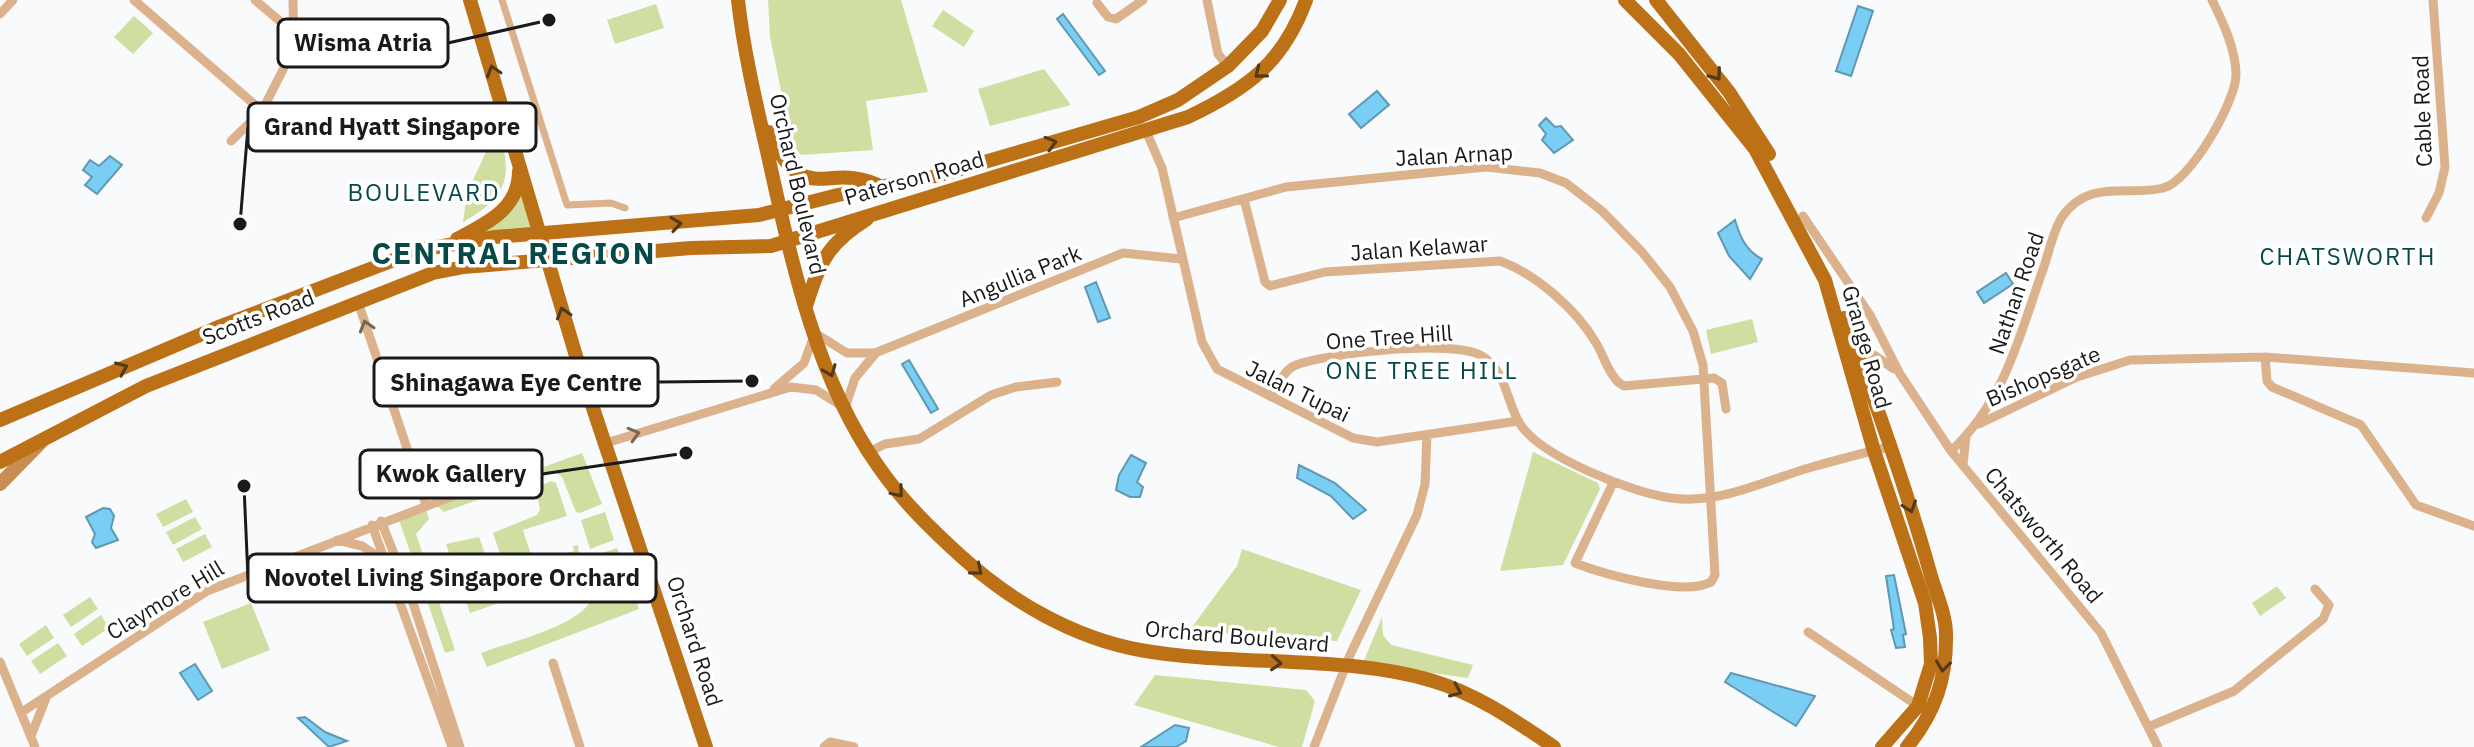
<svg xmlns="http://www.w3.org/2000/svg" width="2474" height="747" font-family="'IBM Plex Sans',sans-serif">
  <rect width="100%" height="100%" fill="#f9fafb"/>
  <path fill="#d0dea1" d="M768,0H901L928,92L866,101L873,150L801,155L792,144L770,37Z
    M656,4L664,28L615,44L607,20Z
    M943,10L974,31L964,47L932,26Z
    M134,16L153,33L133,54L114,37Z
    M1044,69L1071,105L990,126L978,89Z
    M498,126C512,174 511,196 463,222L467,193Z
    M519,185L542,235L450,243L487,223Z
    M1752,319L1758,342L1711,354L1706,330Z
    M1533,452L1598,483L1600,489L1563,565L1500,571Z
    M582,453L602,504L580,513L576,512L562,477L555,472L444,512L437,506Z
    M551,481L556,483L567,516L523,530L534,564L574,551L573,546L578,545L581,572L560,579L555,595L549,596L545,586L515,597L493,533L537,515L540,510L536,488Z
    M186,499L193,512L163,527L156,514Z
    M426,510L429,519L416,534L455,650L445,653L399,520Z
    M605,512L614,540L590,549L581,520Z
    M195,517L202,529L173,545L166,532Z
    M205,534L212,547L183,562L176,549Z
    M479,537L502,602L470,613L446,544Z
    M617,548L639,609L487,667L481,653C510,642 575,627 590,602C594,597 589,566 588,558Z
    M1242,549L1361,590L1337,641L1189,631L1237,566Z
    M2277,586L2286,598L2260,616L2252,603Z
    M90,597L98,609L71,627L63,615Z
    M251,603L270,650L222,669L203,622Z
    M101,615L109,628L82,646L74,634Z
    M1382,617L1383,635L1391,645L1473,665L1468,678L1363,663Z
    M46,625L54,638L27,656L19,644Z
    M58,643L67,656L40,674L31,661Z
    M1155,675L1306,690L1315,701L1302,747H1279L1134,705Z"/>
  <path fill="#7bcef3" stroke="#5e98b2" stroke-width="2" d="M1858,6L1873,11L1851,76L1836,71Z
    M1063,14L1105,71L1099,75L1057,19Z
    M1377,91L1389,105L1361,128L1349,114Z
    M1546,118L1555,127L1561,126L1573,140L1554,153L1542,140L1546,134L1539,125Z
    M110,156L122,165L97,194L85,185L92,177L83,170L90,160L99,166Z
    M1735,220C1740,237 1746,251 1762,259L1750,279L1729,256L1718,233Z
    M2006,273L2013,284L1984,303L1977,292Z
    M1096,282L1110,318L1098,322L1085,287Z
    M909,360L938,409L931,413L902,364Z
    M1131,455L1146,463L1137,482L1143,487L1140,497H1130L1116,490L1119,475Z
    M1299,465L1335,483L1366,510L1353,519L1331,496L1297,478Z
    M103,508L110,509L114,516L111,528L118,540L96,548L92,542L95,534L86,517Z
    M1894,575L1906,634L1903,635L1905,647L1896,648L1891,630L1894,629L1886,576Z
    M195,664L212,691L198,700L180,673Z
    M1731,673L1815,696L1796,726L1725,682Z
    M305,717L325,732L347,741L329,747L298,718Z
    M1175,725L1189,728L1186,741L1176,747H1141Z"/>
  <g fill="none" stroke-linecap="round" stroke-linejoin="round">
    <path stroke="#dbb28c" stroke-width="7" d="M502,0L567,205L611,203L625,208"/>
    <path stroke="#dbb28c" stroke-width="9" d="M134,0L262,111
      M255,0L295,34
      M1207,0L1218,54L1228,66
      M1097,3L1108,17L1116,19L1143,0
      M0,14L13,0
      M1146,131L1162,168L1202,342L1217,369L1353,438L1377,442L1518,421
      M231,141L262,111L294,48L293,0
      M1244,199L1265,282L1270,286L1325,272L1500,261C1536,274 1577,310 1596,343C1604,356 1607,371 1618,382L1624,386L1714,378L1722,383L1726,409
      M1803,216L1870,315L1900,374L1951,451L2101,633L2158,747
      M1173,218L1286,187L1486,167L1540,173L1566,183L1602,211L1642,252L1670,287L1693,331L1703,365L1715,575L1711,582C1684,597 1603,574 1575,563L1613,483
      M2426,218L2439,193L2445,167L2433,0
      M358,302L426,505
      M1858,356L1874,355L1894,369
      M2265,357L2267,381L2272,387L2361,425L2416,505L2474,526
      M774,389L804,363L815,333L847,353H875L1123,253L1181,259
      M1271,397C1278,386 1283,370 1296,365C1328,353 1455,339 1482,356C1507,371 1506,402 1520,424C1541,457 1633,493 1671,498C1720,505 1766,480 1812,467C1837,460 1863,453 1889,447
      M1979,424L2077,377L2130,360L2265,357L2474,373
      M606,443L791,387L816,390L845,408L855,378L875,354
      M1951,451C2004,401 2018,341 2041,275C2048,258 2052,232 2062,217C2089,178 2127,197 2163,188C2190,182 2236,101 2236,75C2236,50 2223,22 2212,0
      M869,452L885,444L919,439L991,395L1016,387L1057,382
      M1963,465L1966,436
      M381,521L411,597L460,747
      M372,525L452,747
      M337,540L362,546L385,561
      M1808,632L1918,706
      M0,662L35,747
      M553,663L580,747
      M22,712L207,591L484,484
      M2148,727L2234,691L2323,619L2329,605L2315,589
      M31,736L46,698
      M824,747L830,742L854,747
      M1314,747L1350,655L1417,515L1425,484L1427,435"/>
    <path stroke="#ca8d51" stroke-width="14" d="M0,484L42,441"/>
    <path stroke="#bc7116" stroke-width="14" d="M470,0L579,366L706,747
      M738,0C744,54 757,107 769,160C792,264 816,378 878,466C902,501 932,530 963,558C1012,602 1074,638 1140,650C1233,667 1344,654 1433,681C1477,694 1517,722 1554,747
      M1625,0L1679,54L1755,149L1825,280L1874,451L1925,603L1930,638L1931,664L1918,706L1882,747
      M1656,0L1729,92L1769,154
      M769,132C806,213 827,157 884,188
      M457,239C487,223 519,209 519,171
      M806,306C820,262 827,244 867,219
      M1844,318C1875,400 1905,484 1929,569C1934,589 1946,613 1946,634C1947,678 1935,713 1907,747
      M0,420L221,326L420,250L495,237L759,215L838,195L936,176L1139,117L1178,100L1228,66L1262,31L1280,0
      M0,462L146,386L433,273L464,267L691,248L771,246L1188,117C1247,89 1283,63 1306,0"/>
  </g>
  <defs><path id="oneway-chevron" d="M-2-3.5L2.5 0L-2 3.5" fill="none" stroke-width="1.6" stroke-linecap="round" stroke-linejoin="round" transform="scale(2)"/></defs>
  <g stroke="#533819">
    <use href="#oneway-chevron" transform="translate(493 71) rotate(-107)"/>
    <use href="#oneway-chevron" transform="translate(1260 73) rotate(141)"/>
    <use href="#oneway-chevron" transform="translate(1716 75) rotate(54)"/>
    <use href="#oneway-chevron" transform="translate(1051 143) rotate(-16)"/>
    <use href="#oneway-chevron" transform="translate(676 224) rotate(-8)"/>
    <use href="#oneway-chevron" transform="translate(563 313) rotate(-107)"/>
    <use href="#oneway-chevron" transform="translate(122 368) rotate(-23)"/>
    <use href="#oneway-chevron" transform="translate(830 371) rotate(68)"/>
    <use href="#oneway-chevron" transform="translate(898 492) rotate(51)"/>
    <use href="#oneway-chevron" transform="translate(1910 507) rotate(71)"/>
    <use href="#oneway-chevron" transform="translate(977 570) rotate(40)"/>
    <use href="#oneway-chevron" transform="translate(1276 663) rotate(4)"/>
    <use href="#oneway-chevron" transform="translate(1943 666) rotate(97)"/>
    <use href="#oneway-chevron" transform="translate(1456 691) rotate(23)"/>
  </g>
  <g stroke="#7a6653">
    <use href="#oneway-chevron" transform="translate(366 326) rotate(-107)"/>
    <use href="#oneway-chevron" transform="translate(634 434) rotate(-16)"/>
  </g>
  <g text-anchor="middle" stroke-width="7" stroke-linejoin="round" paint-order="stroke">
    <g font-size="22" fill="#1a1a1a" stroke="#fff">
      <text transform="translate(2422 111) rotate(-92)" y="8">Cable Road</text>
      <text transform="translate(1454 155) rotate(-3)" y="8">Jalan Arnap</text>
      <text transform="translate(914 178) rotate(-16)" y="8">Paterson Road</text>
      <text transform="translate(798 184) rotate(77)" y="8">Orchard Boulevard</text>
      <text transform="translate(1419 248) rotate(-4)" y="8">Jalan Kelawar</text>
      <text transform="translate(1020 276) rotate(-22)" y="8">Angullia Park</text>
      <text transform="translate(2016 293) rotate(-71)" y="8">Nathan Road</text>
      <text transform="translate(258 317) rotate(-21)" y="8">Scotts Road</text>
      <text transform="translate(1389 337) rotate(-4)" y="8">One Tree Hill</text>
      <text transform="translate(1867 347) rotate(74)" y="8">Grange Road</text>
      <text transform="translate(2043 376) rotate(-23)" y="8">Bishopsgate</text>
      <text transform="translate(1298 391) rotate(26)" y="8">Jalan Tupai</text>
      <text transform="translate(2044 535) rotate(50)" y="8">Chatsworth Road</text>
      <text transform="translate(165 600) rotate(-31)" y="8">Claymore Hill</text>
      <text transform="translate(1237 636) rotate(5)" y="8">Orchard Boulevard</text>
      <text transform="translate(695 641) rotate(72)" y="8">Orchard Road</text>
    </g>
    <g font-size="24" letter-spacing="2" fill="#074949" stroke="#fff">
      <text x="424" y="201">BOULEVARD</text>
      <text x="2348" y="265">CHATSWORTH</text>
      <text x="1422" y="379">ONE TREE HILL</text>
    </g>
    <g font-size="30" font-weight="bold" letter-spacing="2" fill="#074949" stroke="#fff">
      <text x="514" y="264">CENTRAL REGION</text>
    </g>
  </g>
  <path fill="none" stroke="#1a1a1a" stroke-width="3" d="M549 20L448 43M240 224L248 127M752 381L658 382M686 453L542 474M244 486L248 578"/>
  <g fill="#1a1a1a" stroke="#fff" stroke-width="3">
    <circle cx="549" cy="20" r="8"/>
    <circle cx="240" cy="224" r="8"/>
    <circle cx="752" cy="381" r="8"/>
    <circle cx="686" cy="453" r="8"/>
    <circle cx="244" cy="486" r="8"/>
  </g>
  <g fill="#fff" stroke="#1a1a1a" stroke-width="3">
    <rect x="278" y="19" width="170" height="48" rx="8"/>
    <rect x="248" y="103" width="288" height="48" rx="8"/>
    <rect x="374" y="358" width="284" height="48" rx="8"/>
    <rect x="360" y="450" width="182" height="48" rx="8"/>
    <rect x="248" y="554" width="408" height="48" rx="8"/>
  </g>
  <g font-size="24" text-anchor="middle" font-weight="bold" fill="#1a1a1a">
    <text x="363" y="51">Wisma Atria</text>
    <text x="392" y="135">Grand Hyatt Singapore</text>
    <text x="516" y="391">Shinagawa Eye Centre</text>
    <text x="451" y="482">Kwok Gallery</text>
    <text x="452" y="586">Novotel Living Singapore Orchard</text>
  </g>
</svg>
